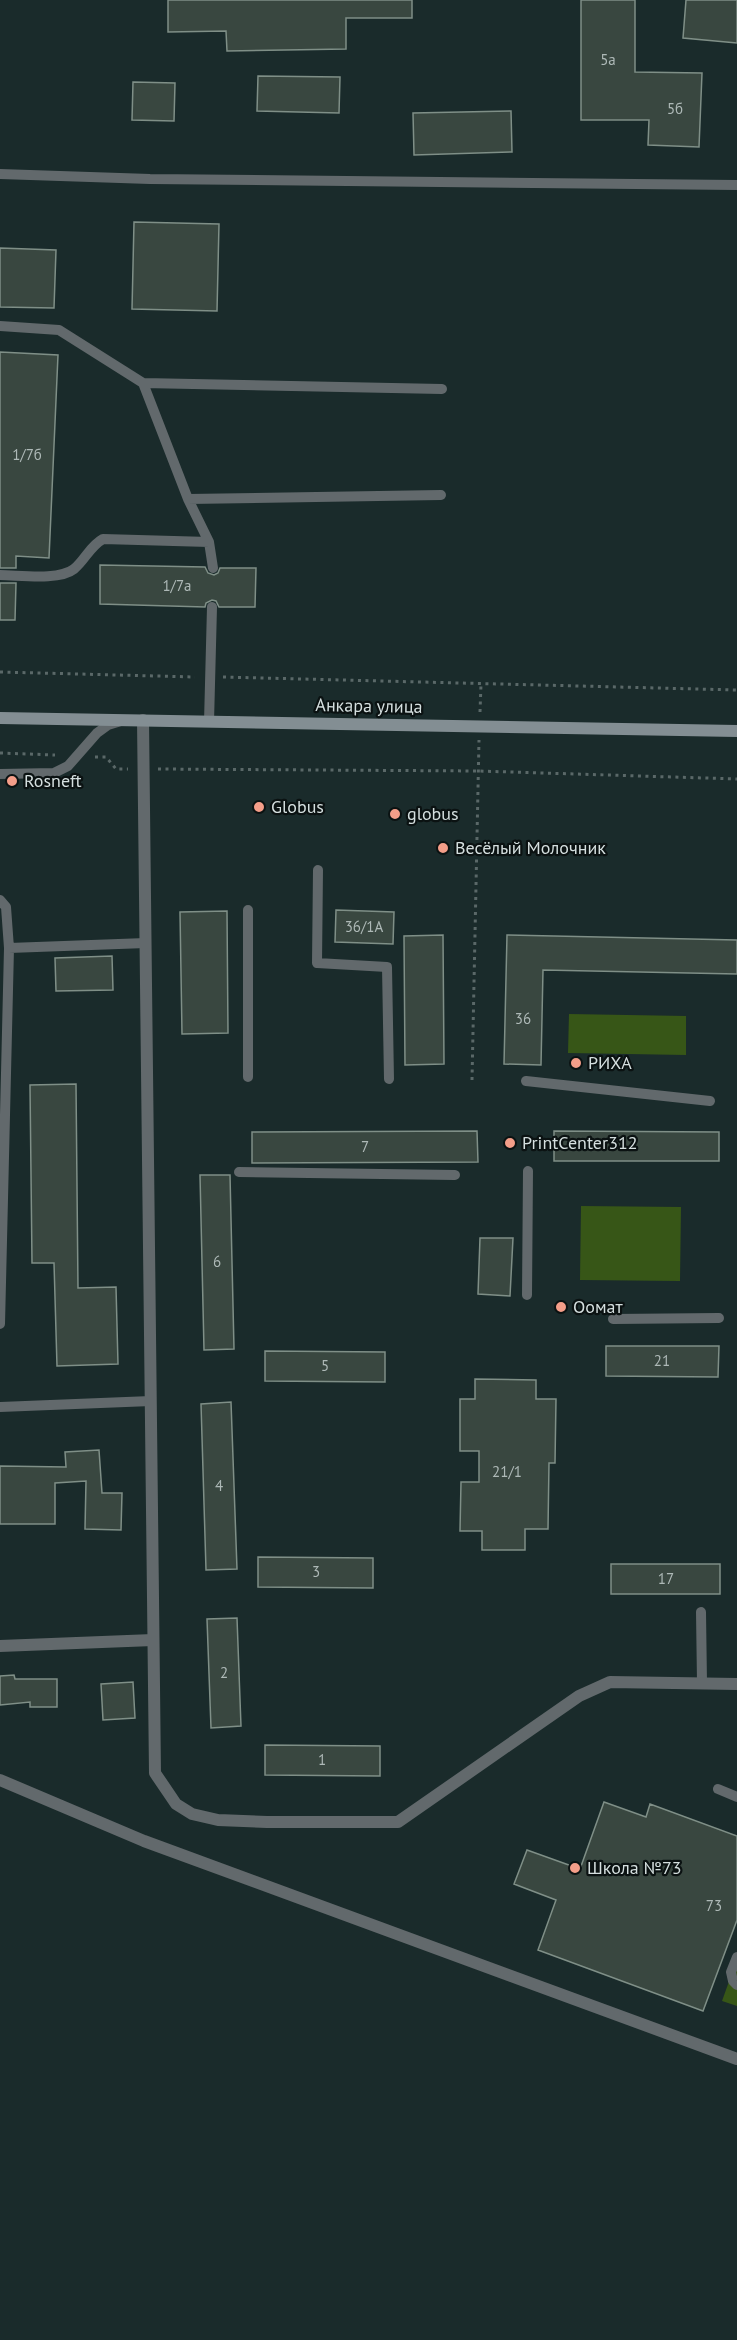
<svg xmlns="http://www.w3.org/2000/svg" width="737" height="2340" font-family="'PT Sans',sans-serif">
  <rect width="100%" height="100%" fill="#1a2b2b"/>
  <path fill="#375617" d="M569,1014L686,1016V1055L568,1053Z
    M581,1206L681,1207L680,1281L580,1280Z
    M737,1959V2006L722,2001Z"/>
  <path fill="#394740" stroke="#7f8f87" stroke-width="1.5" d="M168,0H412V18H346V49L227,51L226,31L168,32Z
    M581,0H635V72L702,73L699,147L648,145L649,120H581Z
    M686,0H737V43L683,38Z
    M258,76L340,77L339,113L257,111Z
    M133,82L175,83L174,121L132,120Z
    M511,111L512,152L414,155L413,113Z
    M134,222L219,224L217,311L132,309Z
    M0,248L56,250L54,308L0,307Z
    M0,352L58,355L49,558L16,556V568H0Z
    M100,565L205,567L208,573L214,575L218,573L220,568H256L255,607H219L216,601L212,600L206,603L205,607L100,604Z
    M0,583H16L15,620H0Z
    M336,910L394,912L393,944L335,942Z
    M227,911L228,1033L182,1034L180,912Z
    M443,935L444,1064L405,1065L404,936Z
    M507,935L737,940V974L543,970L541,1065L504,1064Z
    M112,956L113,990L56,991L55,958Z
    M76,1084L78,1288L116,1287L118,1364L57,1366L54,1263H32L30,1085Z
    M477,1131L478,1162L252,1163V1132Z
    M554,1131L719,1132V1161H554Z
    M200,1175H230L234,1349L204,1350Z
    M480,1238H513L510,1296L478,1294Z
    M606,1346H719L718,1377L606,1376Z
    M265,1351L385,1352V1382L265,1381Z
    M475,1379L536,1380V1399H556L555,1463H549L548,1529H525V1550H482V1531H460L461,1482H479V1451H460V1399H475Z
    M231,1402L237,1569L206,1570L201,1404Z
    M99,1450L102,1493H122L121,1530L85,1529L86,1481L55,1483V1524H0V1466L66,1467L65,1452Z
    M258,1557L373,1558V1588L258,1587Z
    M611,1564H720V1594H611Z
    M237,1618L241,1726L211,1728L207,1619Z
    M14,1675L15,1679H57V1707H30V1702L0,1705V1676Z
    M133,1682L135,1718L103,1720L101,1684Z
    M265,1745L380,1746V1776L265,1775Z
    M604,1802L646,1817L650,1804L737,1836V1920L703,2011L538,1950L556,1900L514,1884L527,1850L580,1869Z"/>
  <g fill="none" stroke-linecap="round" stroke-linejoin="round">
    <path stroke="#5a6868" stroke-width="3" stroke-dasharray="3 4.5" stroke-linecap="butt" d="M0,672L195,677
      M223,677L737,690
      M480,712L481,684
      M0,753L55,755
      M95,757H106L116,769H128
      M158,769L478,771L737,779
      M472,1080L479,740"/>
    <path stroke="#62696c" stroke-width="10" d="M0,174L150,179L737,185
      M0,326L59,330L143,383L188,499L209,542L213,568
      M143,383L442,389
      M188,499L441,495
      M0,575C19,575 59,581 74,569C85,560 90,546 103,539L209,542
      M209,722L212,607
      M0,774L54,773L68,766L97,733L108,725L121,721
      M318,870L317,963L387,967L389,1079
      M0,900L6,907L9,948
      M248,910V1077
      M526,1081L710,1101
      M239,1172L455,1175
      M527,1295L528,1171
      M613,1319L719,1318
      M0,1324L9,948L146,943
      M0,1407L151,1401
      M701,1612L702,1683
      M718,1789L737,1797
      M737,1957L731,1972L733,1981L737,1985"/>
    <path stroke="#62696c" stroke-width="12" d="M143,720L155,1773L176,1804L192,1814L218,1820L267,1822H398L579,1696L610,1682L737,1684
      M0,1646L153,1640
      M0,1780L144,1841L737,2059"/>
    <path stroke="#838e93" stroke-width="12" d="M0,718L737,731"/>
  </g>
  <g fill="#f49e89" stroke="#0b1212" stroke-width="2">
    <circle cx="12" cy="781" r="6"/>
    <circle cx="259" cy="807" r="6"/>
    <circle cx="395" cy="814" r="6"/>
    <circle cx="443" cy="848" r="6"/>
    <circle cx="576" cy="1063" r="6"/>
    <circle cx="510" cy="1143" r="6"/>
    <circle cx="561" cy="1307" r="6"/>
    <circle cx="575" cy="1868" r="6"/>
  </g>
  <g text-anchor="middle" stroke-width="4.5" stroke-linejoin="round" paint-order="stroke">
    <g font-size="15" fill="#aeb9b7">
      <text x="608" y="65">5а</text>
      <text x="675" y="114">5б</text>
      <text x="27" y="460">1/7б</text>
      <text x="177" y="591">1/7а</text>
      <text x="364" y="932">36/1А</text>
      <text x="523" y="1024">36</text>
      <text x="365" y="1152">7</text>
      <text x="217" y="1267">6</text>
      <text x="662" y="1366">21</text>
      <text x="325" y="1371">5</text>
      <text x="507" y="1477">21/1</text>
      <text x="219" y="1491">4</text>
      <text x="316" y="1577">3</text>
      <text x="666" y="1584">17</text>
      <text x="224" y="1678">2</text>
      <text x="322" y="1765">1</text>
      <text x="714" y="1911">73</text>
    </g>
    <g font-size="18" fill="#d5dfdf" stroke="#0b1212">
      <text transform="translate(369 706) rotate(1)" y="6">Анкара улица</text>
    </g>
    <g font-size="18" fill="#d5dfdf" stroke="#0b1212" text-anchor="start">
      <text x="24" y="787">Rosneft</text>
      <text x="271" y="813">Globus</text>
      <text x="407" y="820">globus</text>
      <text x="455" y="854">Весёлый Молочник</text>
      <text x="588" y="1069">РИХА</text>
      <text x="522" y="1149">PrintCenter312</text>
      <text x="573" y="1313">Оомат</text>
      <text x="587" y="1874">Школа №73</text>
    </g>
  </g>
</svg>
